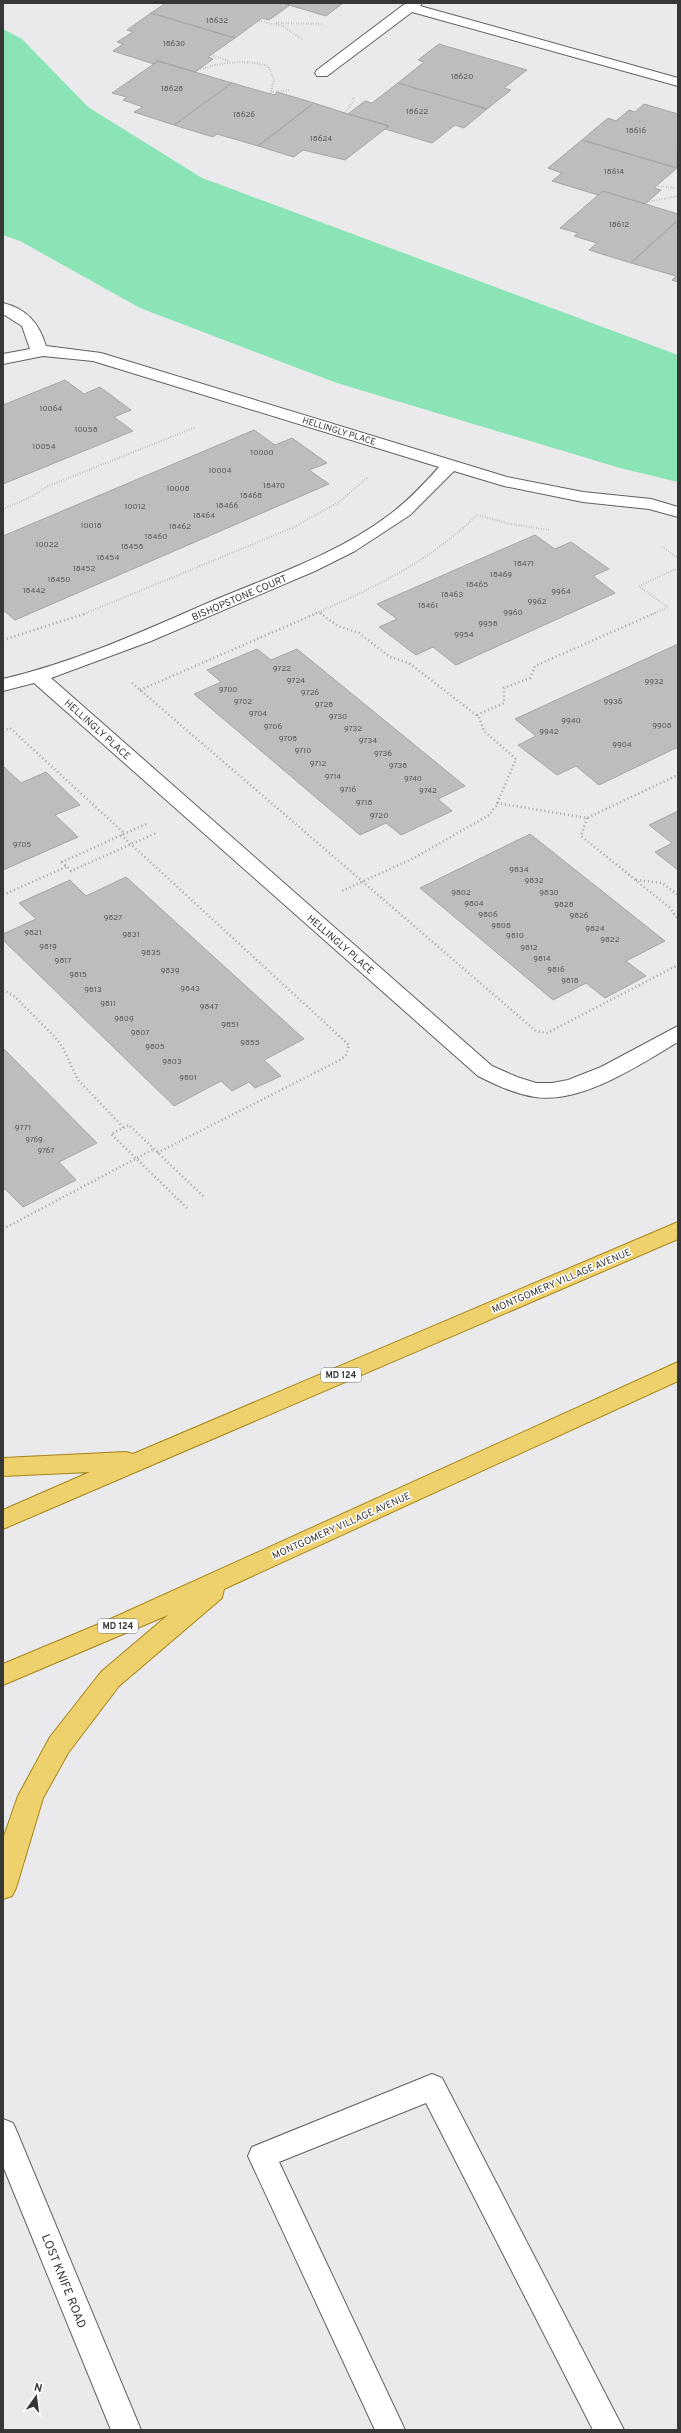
<svg xmlns="http://www.w3.org/2000/svg" width="681" height="2433" font-family="Overpass,sans-serif">
  <rect width="100%" height="100%" fill="#eaeaec"/>
  <path fill="#8ae4b6" d="M3,29L22,39L88,107L202,178L678,355V482L620,468L337,383L140,308L20,241L3,235Z"/>
  <path fill="#bcbdbe" stroke="#a5a6a7" d="M166,3H282L290,5L269,20L262,18L235,38L151,13Z
    M282,3H343L326,16Z
    M151,13L235,38L208,57L213,59L195,72L158,61L154,64L113,51L123,44L117,42L133,32L127,30Z
    M439,44L527,70L504,88L511,90L487,109L398,83L424,62L418,60Z
    M158,61L232,83L174,125L134,112L143,107L123,100L127,97L112,93Z
    M232,83L274,95L277,92L314,103L258,146L217,134L213,137L174,125Z
    M398,83L487,109L464,128L455,125L432,143L385,129L389,126L348,114L365,101L372,103Z
    M314,103L348,114L389,126L345,160L303,150L294,157L258,146Z
    M644,104L678,114L677,168L582,140L608,118L616,121L629,110L635,112Z
    M582,140L677,168L654,188L661,190L645,204L603,191L598,195L552,181L562,173L548,168Z
    M603,191L678,214V220L631,263L589,250L597,243L574,236L578,233L560,228Z
    M678,220V282L672,280L676,276L631,263Z
    M65,380L84,394L100,387L131,410L114,417L133,431L3,484V405Z
    M254,430L275,445L292,438L327,463L309,470L329,484L15,620L3,610V536Z
    M535,535L555,549L571,542L609,569L593,576L615,593L456,665L433,647L416,655L379,627L397,619L377,604Z
    M678,644V747L599,785L576,766L557,775L518,745L536,736L515,719Z
    M257,649L271,660L297,649L465,786L438,799L452,811L401,835L386,823L360,835L194,694L221,682L207,670Z
    M3,766L21,783L46,772L80,805L55,815L78,837L3,870Z
    M678,811V870L655,852L672,843L649,825Z
    M530,834L665,941L626,961L646,976L605,998L586,983L553,1000L420,888Z
    M126,877L304,1039L264,1060L281,1076L255,1088L249,1082L232,1091L221,1081L174,1106L3,940V934L36,919L19,903L70,880L86,896Z
    M3,1048L97,1143L59,1162L76,1180L23,1207L5,1189L3,1190Z"/>
  <g fill="none" stroke-linecap="round" stroke-linejoin="round">
    <defs>
      <path id="service" d="M406,3H422L420,6L678,78V86L412,12L327,76H317L315,73L317,70Z
        M432,2074L442,2078L624,2430H593L426,2103L279,2162L405,2430H375L248,2156L252,2147Z"/>
      <path id="minor" d="M3,303C27,309 39,323 46,346L101,353L507,477L583,492L651,499L678,507V517L649,509L583,502L504,486L454,471L410,515L355,551L315,571L151,641L51,678L492,1066L517,1077L536,1083H552L568,1080L601,1067L678,1026V1042C639,1065 582,1104 535,1097C515,1094 496,1085 478,1076L34,683L3,691V679C75,662 142,632 210,602C271,576 336,555 389,515C408,501 424,484 439,467L93,361L43,356L3,364V354L30,349L22,326L3,314Z"/>
      <path id="tertiary" d="M3,2119L13,2123L17,2132L141,2430H111L3,2166Z"/>
      <path id="primary" d="M678,1222V1239L3,1529V1510L90,1472L3,1476V1458L126,1452L133,1454Z
        M678,1362V1381L224,1589L222,1598L119,1686L68,1753L43,1798L16,1888L12,1896L3,1899L4,1836L18,1796L50,1737L101,1672L168,1615L3,1685V1664L106,1621Z"/>
    </defs>
    <use href="#service" stroke="#606162" stroke-width="2"/>
    <use href="#minor" stroke="#606162" stroke-width="2"/>
    <use href="#tertiary" stroke="#606162" stroke-width="2"/>
    <use href="#primary" stroke="#a6861a" stroke-width="2"/>
    <path stroke="#a1a1a3" stroke-width="2" stroke-dasharray="0.5 2" stroke-linecap="butt" d="M259,21L283,26L303,40
      M276,23L323,24
      M211,55L229,61
      M198,70C222,62 244,59 268,66L274,80L270,94
      M271,92L290,90
      M345,113L354,100L353,97
      M656,186L676,188
      M647,202L678,196
      M3,509L33,496L46,487L196,427
      M662,547L678,558
      M319,612L322,614
      M84,614L292,528L339,502L367,478
      M314,614C374,588 430,561 477,515L511,524L549,530
      M653,614L668,607L639,586L678,568"/>
    <path stroke="#a1a1a3" stroke-width="2.5" stroke-dasharray="1 3" stroke-linecap="butt" d="M320,613L338,626L359,633L390,657L409,663L479,717L484,731L516,759L496,806L489,815L414,858L342,891
      M3,640L87,613
      M132,683L536,1031L547,1033L678,965
      M140,690L317,613
      M477,715L504,703V688L530,678L535,666L655,613
      M3,731L10,728L125,834
      M497,803L587,818L678,775
      M587,818L581,836L669,907L678,919
      M146,824L62,862L71,871L156,833
      M121,835L349,1045L346,1055L340,1060L157,1153
      M636,880L662,883L678,895
      M3,895L66,867
      M3,990L13,995L53,1035L62,1046L78,1080L124,1128
      M187,1208L111,1134L129,1125L205,1198
      M3,1229L154,1149"/>
    <use href="#service" fill="#fff" fill-rule="evenodd"/>
    <use href="#minor" fill="#fff" fill-rule="evenodd"/>
    <use href="#tertiary" fill="#fff" fill-rule="evenodd"/>
    <use href="#primary" fill="#eed06c" fill-rule="evenodd"/>
  </g>
  <g text-anchor="middle" stroke-width="3" stroke-linejoin="round" paint-order="stroke">
    <g font-size="8" fill="#58585a">
      <text x="217" y="23">18632</text>
      <text x="174" y="46">18630</text>
      <text x="462" y="79">18620</text>
      <text x="172" y="91">18628</text>
      <text x="417" y="114">18622</text>
      <text x="244" y="117">18626</text>
      <text x="636" y="133">18616</text>
      <text x="321" y="141">18624</text>
      <text x="614" y="174">18614</text>
      <text x="619" y="227">18612</text>
      <text x="51" y="411">10064</text>
      <text x="86" y="432">10058</text>
      <text x="44" y="449">10054</text>
      <text x="262" y="455">10000</text>
      <text x="220" y="473">10004</text>
      <text x="274" y="488">18470</text>
      <text x="178" y="491">10008</text>
      <text x="251" y="498">18468</text>
      <text x="227" y="508">18466</text>
      <text x="135" y="509">10012</text>
      <text x="204" y="518">18464</text>
      <text x="91" y="528">10018</text>
      <text x="180" y="529">18462</text>
      <text x="156" y="539">18460</text>
      <text x="47" y="547">10022</text>
      <text x="132" y="549">18458</text>
      <text x="108" y="560">18454</text>
      <text x="524" y="566">18471</text>
      <text x="84" y="571">18452</text>
      <text x="501" y="577">18469</text>
      <text x="59" y="582">18450</text>
      <text x="477" y="587">18465</text>
      <text x="34" y="593">18442</text>
      <text x="561" y="594">9964</text>
      <text x="452" y="597">18463</text>
      <text x="537" y="604">9962</text>
      <text x="428" y="608">18461</text>
      <text x="513" y="615">9960</text>
      <text x="488" y="626">9958</text>
      <text x="464" y="637">9954</text>
      <text x="282" y="671">9722</text>
      <text x="296" y="683">9724</text>
      <text x="654" y="684">9932</text>
      <text x="228" y="692">9700</text>
      <text x="310" y="695">9726</text>
      <text x="243" y="704">9702</text>
      <text x="613" y="704">9936</text>
      <text x="324" y="707">9728</text>
      <text x="258" y="716">9704</text>
      <text x="338" y="719">9730</text>
      <text x="571" y="723">9940</text>
      <text x="662" y="728">9908</text>
      <text x="273" y="729">9706</text>
      <text x="353" y="731">9732</text>
      <text x="549" y="734">9942</text>
      <text x="288" y="741">9708</text>
      <text x="368" y="743">9734</text>
      <text x="622" y="747">9904</text>
      <text x="303" y="753">9710</text>
      <text x="383" y="756">9736</text>
      <text x="318" y="766">9712</text>
      <text x="398" y="768">9738</text>
      <text x="333" y="779">9714</text>
      <text x="413" y="781">9740</text>
      <text x="348" y="792">9716</text>
      <text x="428" y="793">9742</text>
      <text x="364" y="805">9718</text>
      <text x="379" y="818">9720</text>
      <text x="22" y="847">9705</text>
      <text x="519" y="872">9834</text>
      <text x="534" y="883">9832</text>
      <text x="461" y="895">9802</text>
      <text x="549" y="895">9830</text>
      <text x="474" y="906">9804</text>
      <text x="564" y="907">9828</text>
      <text x="488" y="917">9806</text>
      <text x="579" y="918">9826</text>
      <text x="113" y="920">9827</text>
      <text x="501" y="928">9808</text>
      <text x="595" y="931">9824</text>
      <text x="33" y="935">9821</text>
      <text x="131" y="937">9831</text>
      <text x="515" y="938">9810</text>
      <text x="610" y="942">9822</text>
      <text x="48" y="949">9819</text>
      <text x="529" y="950">9812</text>
      <text x="151" y="955">9835</text>
      <text x="542" y="961">9814</text>
      <text x="63" y="963">9817</text>
      <text x="556" y="972">9816</text>
      <text x="170" y="973">9839</text>
      <text x="78" y="977">9815</text>
      <text x="570" y="983">9818</text>
      <text x="190" y="991">9843</text>
      <text x="93" y="992">9813</text>
      <text x="108" y="1006">9811</text>
      <text x="209" y="1009">9847</text>
      <text x="124" y="1021">9809</text>
      <text x="230" y="1027">9851</text>
      <text x="140" y="1035">9807</text>
      <text x="250" y="1045">9855</text>
      <text x="155" y="1049">9805</text>
      <text x="172" y="1064">9803</text>
      <text x="188" y="1080">9801</text>
      <text x="23" y="1130">9771</text>
      <text x="34" y="1142">9769</text>
      <text x="46" y="1153">9767</text>
    </g>
    <g font-size="9" fill="#373738" stroke="#fff">
      <text transform="translate(339 431) rotate(17)" y="3">HELLINGLY PLACE</text>
    </g>
    <g fill="#fff" stroke="#737374" stroke-width="1">
      <rect x="321" y="1368" width="40" height="14" rx="3"/>
      <rect x="98" y="1619" width="40" height="14" rx="3"/>
    </g>
    <g font-size="9" font-weight="bold" fill="#373738">
      <text x="341" y="1378">MD 124</text>
      <text x="118" y="1629">MD 124</text>
    </g>
    <g font-size="10" fill="#373738" stroke="#fff">
      <text transform="translate(239 597) rotate(-23)" y="4">BISHOPSTONE COURT</text>
      <text transform="translate(98 729) rotate(42)" y="4">HELLINGLY PLACE</text>
      <text transform="translate(341 944) rotate(41)" y="4">HELLINGLY PLACE</text>
      <text transform="translate(561 1280) rotate(-23)" y="4">MONTGOMERY VILLAGE AVENUE</text>
      <text transform="translate(341 1525) rotate(-24)" y="4">MONTGOMERY VILLAGE AVENUE</text>
    </g>
    <g font-size="12" fill="#373738" stroke="#fff">
      <text transform="translate(64 2281) rotate(68)" y="4">LOST KNIFE ROAD</text>
    </g>
  </g>
  <rect width="681" height="2433" fill="none" stroke="#373738" stroke-width="8"/>
  <g transform="translate(36 2397) rotate(14)" stroke="#ffffff" stroke-width="3" paint-order="stroke">
  <path d="M0-3L7 15L0 10L-7 15Z" fill="#373738"/>
  <text y="-6" font-size="11" font-weight="bold" text-anchor="middle" fill="#373738">N</text>
  </g>
</svg>
